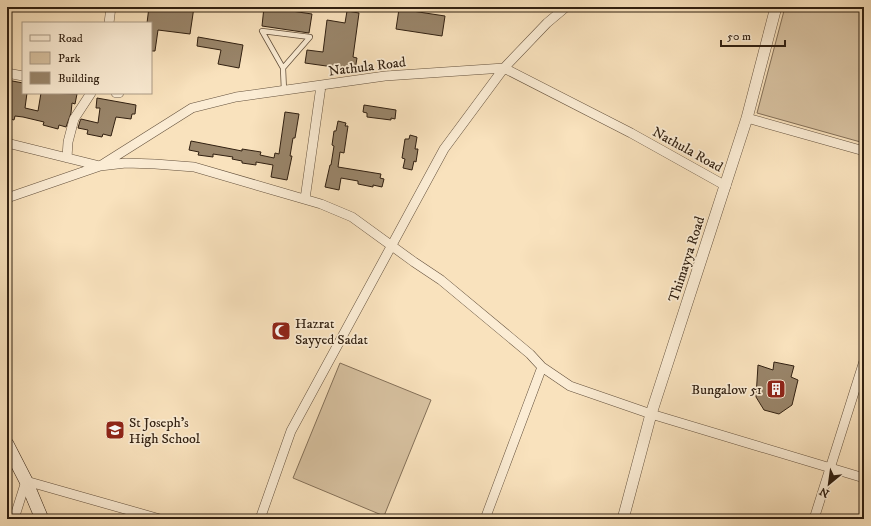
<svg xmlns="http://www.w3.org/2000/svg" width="871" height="526" font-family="'IM FELL DW Pica',serif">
  <rect width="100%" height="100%" fill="#f9e2bd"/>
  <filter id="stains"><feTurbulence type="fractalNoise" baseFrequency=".005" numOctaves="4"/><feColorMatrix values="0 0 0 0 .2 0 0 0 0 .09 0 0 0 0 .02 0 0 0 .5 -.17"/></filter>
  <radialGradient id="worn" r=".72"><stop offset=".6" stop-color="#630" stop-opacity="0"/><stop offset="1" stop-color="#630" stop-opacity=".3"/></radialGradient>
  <path fill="#d7c1a0" stroke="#847058" d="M785,7H864V143L757,113Z
    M340,363L431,400L384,516L293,478Z"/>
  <path fill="#99856a" stroke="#312011" d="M149,7L167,8V7H194L190,34L158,30L155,51H151V23H147Z
    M264,7L312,14L309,33L262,26Z
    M399,9L445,16L442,36L396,29Z
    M347,11L359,13L353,57L357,58L355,70L305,63L307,50L323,52L327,20L345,23Z
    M198,37L243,45L239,68L218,64L221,50L197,46Z
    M7,80L23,83V93H27L25,108L38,111L41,93L77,94L75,104L72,103L71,113L66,127L59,125L58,129L43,125L44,122L23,117L15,116L14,120L7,118Z
    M97,98L136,105L135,114H132L131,119L116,117L111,136L103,134L102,137L87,134L88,130L78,128L80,121L81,119L98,123L100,108H96Z
    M364,105L396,110L395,119L391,118V120L367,117V113L363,112Z
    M285,112L299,114L295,138H293L290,156H292L287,180L271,177L273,165L256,162V165L242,163V161L232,159L233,157L213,154V157L198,155L199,152L189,150L191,141L242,151V149L261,152L260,155L274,158L275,153L279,154Z
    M338,121L346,123L345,126H348L344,153L340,152L338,167L381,174L380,178L384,179L382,187L373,185V187L358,184V181L341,178L339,190L325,187L330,165H331L334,146L332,145L334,131H336Z
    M410,135L417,137L415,149H418L416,162L414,161L412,170L403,168L405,159L402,158L405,139H409Z
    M774,362L794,366L791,377L798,380L792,405L779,414L764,410L756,397L758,365L773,370Z"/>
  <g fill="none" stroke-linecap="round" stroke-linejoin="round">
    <defs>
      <path id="service" d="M283,68L262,31L310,37L283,68L284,91"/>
      <path id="minor" d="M109,23L111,7
        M7,73L23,76
        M116,93H119
        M747,118L864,151
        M7,143L100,166L126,163L155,164L194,167L321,204L352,217L414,262L441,280L530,354L542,367L570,386L651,414L864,478
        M67,158L68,142L74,119L91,93
        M7,198L100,166L192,108L236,97L385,76L504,68L631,133L726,186
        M305,199L321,86
        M14,519L26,481L160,519
        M260,519L291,431L444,149L504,68L547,23L566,7
        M485,519L542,367
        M814,519L864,361"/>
      <path id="tertiary" d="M623,519L651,414L747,118L776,7"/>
      <path id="secondary" d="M7,444L26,481L42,519"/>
    </defs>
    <use href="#service" stroke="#63503c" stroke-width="6"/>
    <use href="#minor" stroke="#63503c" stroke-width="10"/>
    <use href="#tertiary" stroke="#63503c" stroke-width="12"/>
    <use href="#secondary" stroke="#312011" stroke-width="14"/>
    <use href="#service" stroke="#fbecd4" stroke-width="4.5"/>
    <use href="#minor" stroke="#fbecd4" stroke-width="9"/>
    <use href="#tertiary" stroke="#fbecd4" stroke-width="11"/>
    <use href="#secondary" stroke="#fbecd4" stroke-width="13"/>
  </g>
  <defs>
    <symbol id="mosque-square" viewBox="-11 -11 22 22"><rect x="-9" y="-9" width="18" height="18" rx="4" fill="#8f2418" stroke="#fbecd4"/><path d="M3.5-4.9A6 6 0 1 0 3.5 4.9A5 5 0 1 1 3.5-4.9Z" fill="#fff"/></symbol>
    <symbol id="building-square" viewBox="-11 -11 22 22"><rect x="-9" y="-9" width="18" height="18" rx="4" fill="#8f2418" stroke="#fbecd4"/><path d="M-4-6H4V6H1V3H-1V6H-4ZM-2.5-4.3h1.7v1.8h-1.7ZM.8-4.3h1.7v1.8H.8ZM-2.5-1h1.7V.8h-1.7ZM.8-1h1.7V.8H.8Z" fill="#fff"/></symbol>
    <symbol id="school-square" viewBox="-11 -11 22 22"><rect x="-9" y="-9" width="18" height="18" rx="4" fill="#8f2418" stroke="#fbecd4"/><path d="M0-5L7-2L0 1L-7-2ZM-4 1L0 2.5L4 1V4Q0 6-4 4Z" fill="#fff"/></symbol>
  </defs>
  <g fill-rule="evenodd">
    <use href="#mosque-square" x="270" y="320" width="22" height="22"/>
    <use href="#building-square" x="765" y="378" width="22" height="22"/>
    <use href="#school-square" x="104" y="419" width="22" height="22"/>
  </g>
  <g text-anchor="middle" stroke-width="3.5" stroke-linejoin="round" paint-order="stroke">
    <g font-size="14" fill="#312011" stroke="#fbecd4">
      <text transform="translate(367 66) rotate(-7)" y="5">Nathula Road</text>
      <text transform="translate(688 149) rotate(29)" y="5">Nathula Road</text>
      <text transform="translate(686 259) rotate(-72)" y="5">Thimayya Road</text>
    </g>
    <g font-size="14" fill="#312011" stroke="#fbecd4" text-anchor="start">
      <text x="295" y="328">Hazrat<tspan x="295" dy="16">Sayyed Sadat</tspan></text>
      <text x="762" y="394" text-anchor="end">Bungalow 51</text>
      <text x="129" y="427">St Joseph's<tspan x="129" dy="16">High School</tspan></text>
    </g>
  </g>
  <rect width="871" height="526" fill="none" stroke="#f9e2bd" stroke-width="24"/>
  <rect x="8" y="8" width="855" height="510" fill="none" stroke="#312011" stroke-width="2"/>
  <rect x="12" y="12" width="847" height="502" fill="none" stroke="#312011"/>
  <rect x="22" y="22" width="130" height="72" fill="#fbecd4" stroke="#aa9a86"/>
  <rect x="30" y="35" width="20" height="6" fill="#fbecd4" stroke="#aa9a86"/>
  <text x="58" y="42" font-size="12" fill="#312011">Road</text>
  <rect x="30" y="52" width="20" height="12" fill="#d7c1a0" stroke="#aa9a86"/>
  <text x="58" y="62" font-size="12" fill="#312011">Park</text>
  <rect x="30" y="72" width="20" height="12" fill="#99856a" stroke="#aa9a86"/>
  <text x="58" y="82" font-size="12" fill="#312011">Building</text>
  <g transform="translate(829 484) rotate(209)" stroke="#fbecd4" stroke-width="3" paint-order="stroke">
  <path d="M0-3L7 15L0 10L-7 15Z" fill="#312011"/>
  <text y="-6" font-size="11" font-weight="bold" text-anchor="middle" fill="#312011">N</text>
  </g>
  <path d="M721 40v6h64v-6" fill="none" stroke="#312011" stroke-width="2"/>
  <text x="727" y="40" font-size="12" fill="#312011" stroke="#fbecd4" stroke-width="3" paint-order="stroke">50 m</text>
  <rect width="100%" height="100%" filter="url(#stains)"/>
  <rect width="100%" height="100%" fill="url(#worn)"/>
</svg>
